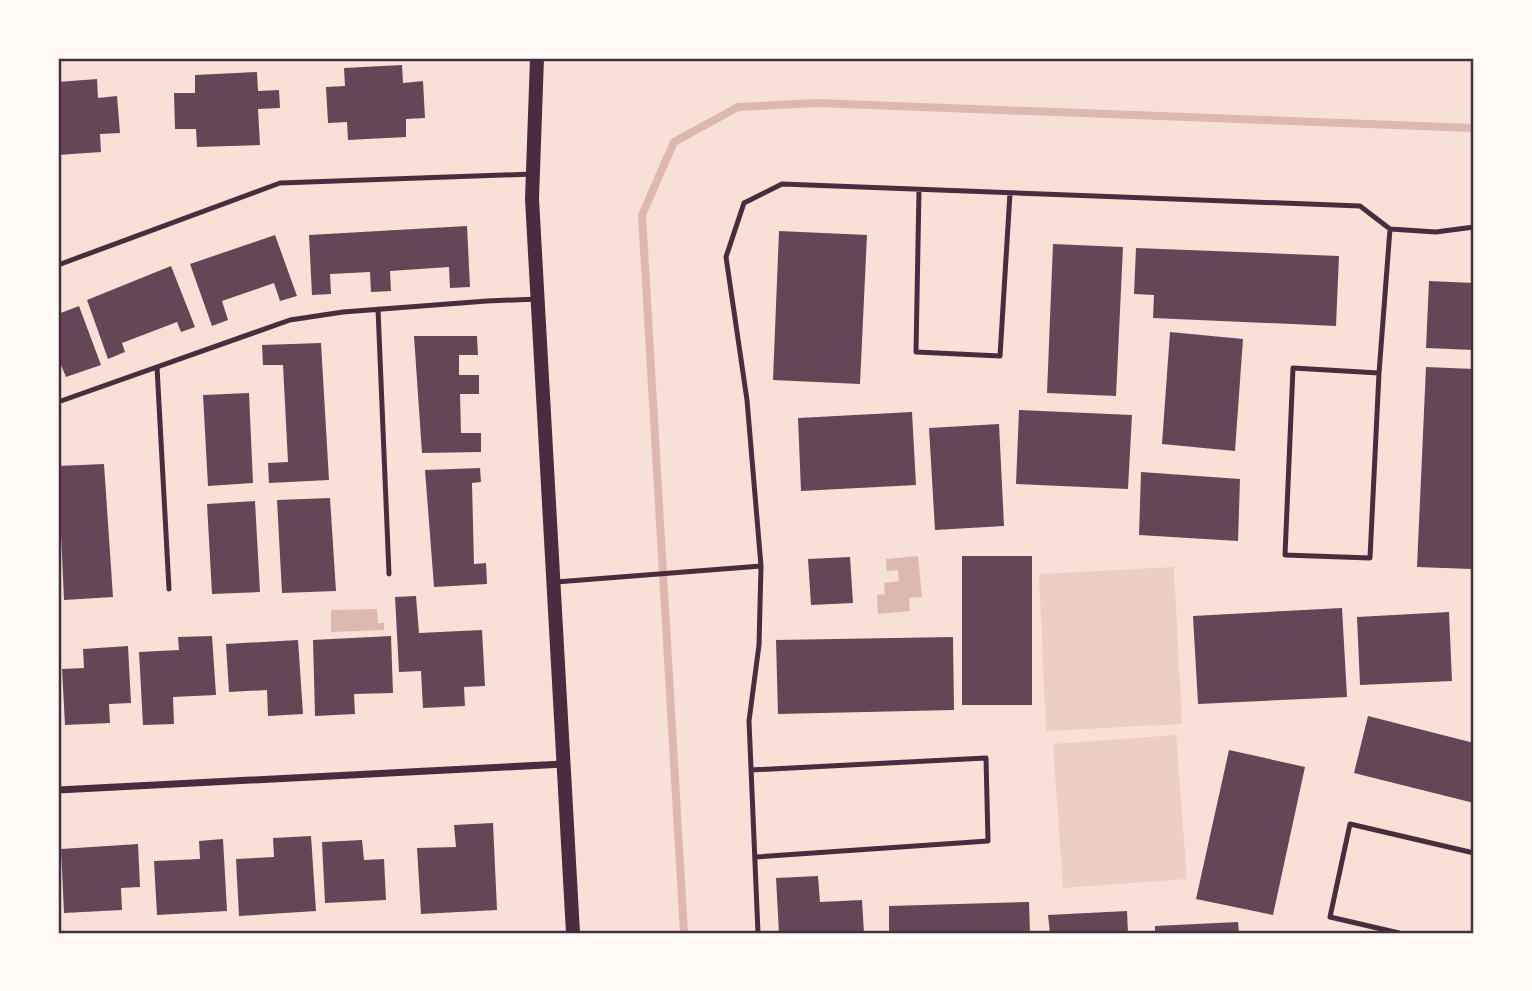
<svg xmlns="http://www.w3.org/2000/svg" width="1532" height="991" font-family="'Titillium Web',sans-serif">
  <rect width="100%" height="100%" fill="#f7e1d7"/>
  <path fill="#ebcfc5" d="M1174,567L1182,724L1046,731L1039,574Z
    M1176,735L1187,879L1063,888L1053,744Z"/>
  <path fill="#dcb8b0" d="M918,556L922,597L909,598L910,611L878,614L877,595L885,594L884,583L899,581L898,570L887,571L886,559Z
    M377,609L378,623H384V630L331,632V610Z"/>
  <g fill="none" stroke-linecap="round" stroke-linejoin="round">
    <path stroke="#dcb8b0" stroke-width="8" d="M684,933L642,215L674,142L738,107L817,103L1474,128"/>
  </g>
  <path fill="#644757" d="M402,65L403,83L423,81L425,118L406,119V137L348,140L347,122L328,123L326,87L345,86L344,68Z
    M257,72L258,91L279,90L280,108L258,109L260,145L197,147L196,129H175L174,93H195V75Z
    M97,79L98,98L117,96L120,133L100,134L101,152L58,155V82Z
    M467,226L470,287L450,288L449,267L390,271L391,291L371,292L370,272L330,274L331,294L312,295L309,235Z
    M779,231L867,235L860,384L773,380Z
    M275,235L297,296L280,301L274,283L222,301L228,320L212,326L190,264Z
    M1053,244L1123,247L1116,396L1047,393Z
    M1136,248L1339,256L1336,326L1153,318L1154,295L1134,294Z
    M171,266L195,327L181,332L177,322L122,343L125,352L108,359L87,300Z
    M1429,281L1474,283V350L1426,348Z
    M79,306L101,365L66,377L58,358V314Z
    M1170,332L1243,339L1235,451L1162,444Z
    M414,336H477L478,355H459V375H479V394H460L461,433H481V452L422,453Z
    M321,343L329,480L269,483L268,463L288,462L283,365H263L262,345Z
    M1426,367L1474,369V549H1471V569L1417,567Z
    M249,393L253,483L208,486L203,395Z
    M1019,410L1132,415L1128,489L1016,484Z
    M912,412L916,485L801,491L798,418Z
    M999,424L1004,526L935,530L929,428Z
    M104,464L113,597L64,600L58,466Z
    M480,468L481,482L472,483L474,564L486,563L487,584L434,587L425,470Z
    M1141,472L1240,479L1238,541L1139,535Z
    M330,498L336,591L282,593L277,500Z
    M255,501L260,592L212,594L207,504Z
    M962,556H1032V705H962Z
    M850,557L853,603L811,605L808,559Z
    M416,596L419,633L482,630L485,686L464,687L465,706L423,708L421,671L399,672L395,597Z
    M1342,608L1347,697L1198,704L1193,616Z
    M1449,612L1452,681L1360,685L1357,617Z
    M212,636L216,695L173,697L174,724L143,725L139,652L179,650L178,637Z
    M391,636L393,693L354,694L355,714L315,716L313,640Z
    M953,637L954,710L778,714L776,640Z
    M298,640L303,714L268,716L267,690L229,692L226,644Z
    M128,646L131,703L109,704L110,723L65,725L62,669L84,668L83,649Z
    M1368,716L1474,743V803L1354,773Z
    M1229,750L1305,767L1273,915L1196,899Z
    M493,823L497,910L421,914L417,848L456,847L454,825Z
    M311,836L316,911L239,916L236,859L274,857L273,838Z
    M223,839L227,911L157,915L154,861L200,859L199,841Z
    M362,840L364,860L384,859L386,900L325,903L322,842Z
    M138,844L140,887L121,888L122,910L64,913L61,849Z
    M818,876L820,902L862,900L864,933H779L776,878Z
    M1029,902L1030,933H889V906Z
    M1127,911L1128,933H1050L1048,915Z
    M1238,922L1239,933H1155V926Z"/>
  <g fill="none" stroke-linecap="round" stroke-linejoin="round">
    <path stroke="#4a2c40" stroke-width="5" d="M919,190L916,352L1000,356L1010,193
      M58,265L280,183L533,174
      M378,309L389,574
      M157,367L169,589
      M1379,373L1370,558L1285,555L1293,368L1379,373L1390,229
      M58,402L290,320L343,312L487,301L538,299
      M556,582L761,566L747,400L726,257L744,203L782,184L1360,206L1390,229L1436,232L1474,227
      M751,770L986,758L988,841L755,857
      M758,933L749,721L759,645L761,566
      M1399,933L1330,917L1350,824L1474,853"/>
    <path stroke="#4a2c40" stroke-width="7" d="M58,790L564,764"/>
    <path stroke="#4a2c40" stroke-width="14" d="M537,58L532,199L573,933"/>
  </g>
  <rect width="1532" height="991" fill="none" stroke="#fffaf5" stroke-width="119"/>
  <rect x="60" y="60" width="1412" height="872" fill="none" stroke="#4a2c40" stroke-width="2.5"/>
</svg>
